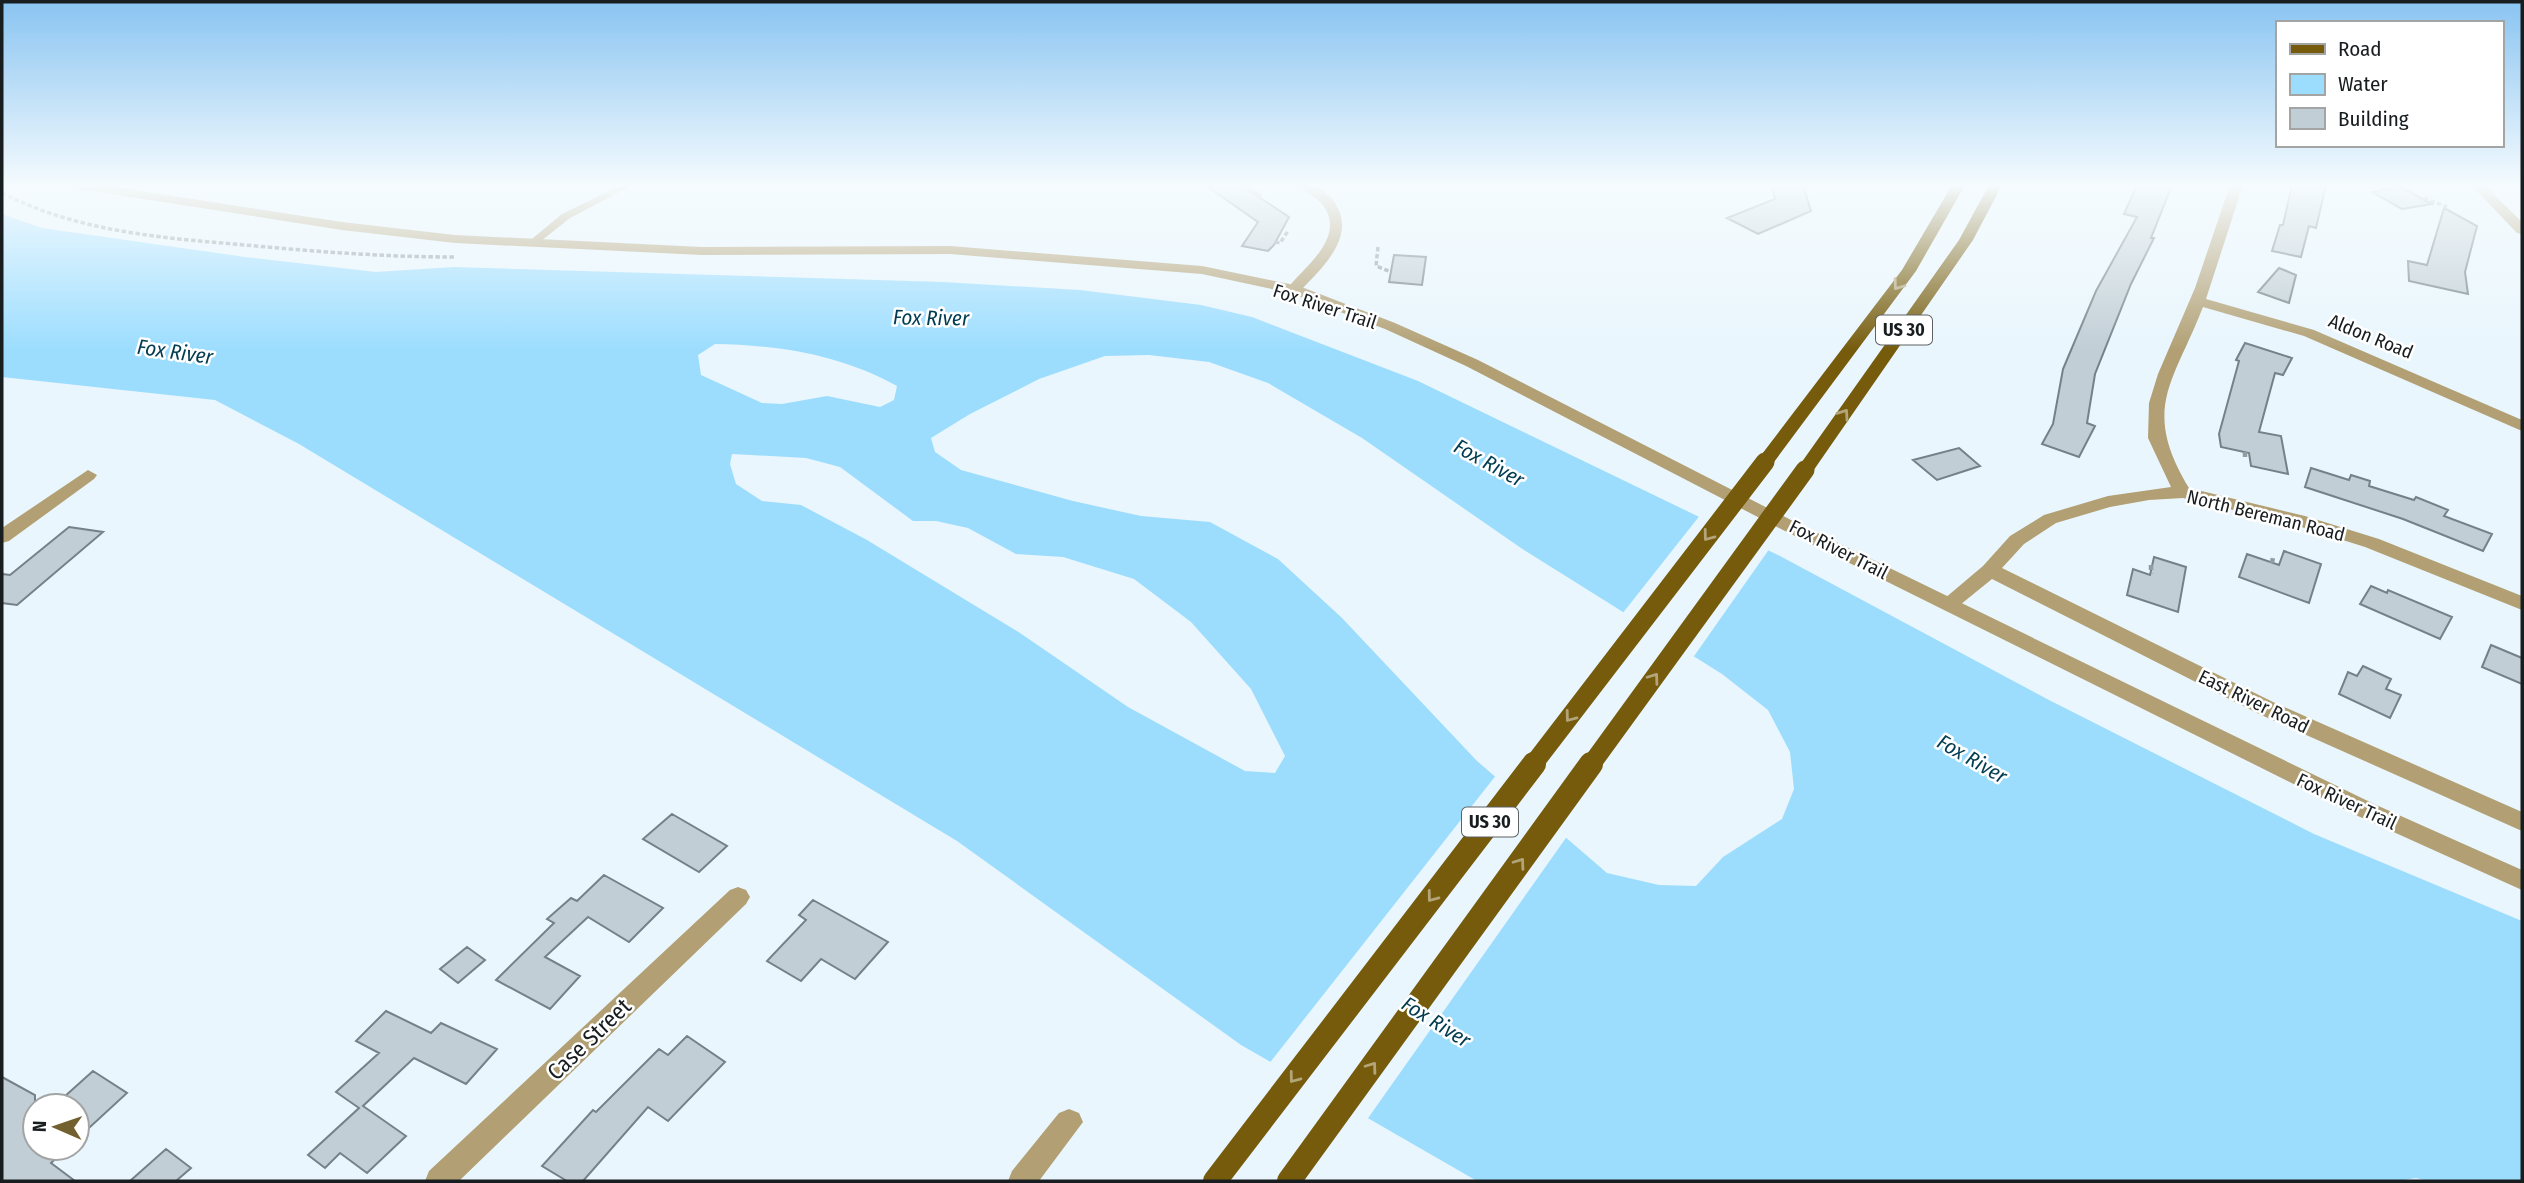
<svg xmlns="http://www.w3.org/2000/svg" width="2524" height="1183" font-family="'Fira Sans Condensed',sans-serif">
  <rect width="100%" height="100%" fill="#e9f6fd"/>
  <path fill="#9cddfe" fill-rule="evenodd" d="M2,214L42,228L245,257L376,272L454,267L943,282L1080,290L1201,305L1252,317L1418,381L1780,556L2049,700L2314,834L2522,921V1181H2427L2416,1178L2398,1181H1477L1241,1045L957,841L299,444L215,400L2,377ZM715,344C779,345 841,355 897,386L894,400L880,407L827,396L782,404L762,403L701,375L698,355ZM1149,355L1209,362L1268,383L1362,438L1521,548L1722,674L1768,710L1790,752L1794,789L1782,819L1723,857L1696,886L1659,885L1607,873L1477,761L1342,618L1278,559L1210,522L1141,516L1073,501L961,470L935,452L931,438L970,414L1039,379L1105,356ZM732,454L806,458L840,467L913,521H936L968,528L1016,554L1063,557L1134,579L1191,622L1251,689L1285,756L1275,773L1245,771L1128,707L1020,633L867,540L801,505L762,501L736,484L730,464Z"/>
  <path fill="#e9f6fd" d="M1701,514L1770,548L1692,659L1622,614Z
    M1497,774L1568,835L1366,1121L1268,1065Z"/>
  <path fill="#c1ced5" stroke="#758187" stroke-width="2" d="M1205,185H1241L1289,217L1274,245L1268,251L1242,246L1258,222Z
    M1771,185H1803L1811,211L1758,234L1727,218L1775,199Z
    M2137,185H2172L2151,238H2154L2131,284L2095,374L2087,423L2095,426L2079,457L2042,444L2053,424L2063,369L2096,291L2137,217L2124,214Z
    M2292,185H2326L2316,228L2309,226L2301,257L2272,251L2280,225H2283Z
    M2401,187L2432,204L2402,209L2372,192Z
    M2444,208L2477,226L2465,272L2468,294L2409,281L2408,261L2427,265Z
    M1394,255L1426,257L1422,285L1389,282Z
    M2279,268L2296,275L2289,303L2258,292Z
    M2245,343L2292,358L2283,375L2275,373L2259,432L2281,436L2288,474L2251,466L2249,453L2221,447L2219,434L2239,361L2236,360Z
    M1959,448L1980,466L1937,480L1913,460Z
    M2311,468L2349,480L2351,475L2370,481L2369,486L2414,500L2416,497L2448,510L2444,516L2492,534L2483,551L2403,519L2305,487Z
    M69,527L103,532L17,605L2,603V574L10,575Z
    M2284,551L2321,564L2309,603L2239,577L2247,554L2279,565Z
    M2154,557L2186,567L2178,612L2127,595L2133,569L2150,575Z
    M2371,586L2387,593L2388,590L2452,617L2440,639L2360,604Z
    M2491,645L2522,658V684L2482,667Z
    M2363,666L2391,679L2386,689L2401,695L2390,718L2339,694L2348,672L2357,676Z
    M672,814L727,846L699,872L643,839Z
    M604,875L663,908L629,942L588,917L545,957L580,976L550,1009L496,980L554,923L547,919L571,898L577,901Z
    M813,900L888,942L855,979L821,959L801,981L767,961L806,920L799,915Z
    M467,947L485,960L458,983L440,969Z
    M386,1011L431,1033L441,1023L497,1049L466,1084L414,1058L363,1106L406,1136L367,1173L340,1153L325,1168L308,1155L359,1108L336,1092L379,1053L356,1041Z
    M687,1036L725,1062L668,1121L648,1107L583,1181H567L542,1166L593,1110L596,1112L659,1049L668,1055Z
    M93,1071L127,1093L77,1139V1106H54Z
    M2,1077L35,1095V1148H67L51,1163L75,1181H2Z
    M166,1149L191,1168L176,1181H130Z"/>
  <g fill="none" stroke-linecap="round" stroke-linejoin="round">
    <path stroke="#929ca1" stroke-width="3.5" stroke-dasharray="4.5 2.5" stroke-linecap="butt" d="M1248,186L1260,195L1255,196
      M2,193C83,234 168,238 256,246C322,252 388,257 454,257
      M2424,198L2447,207
      M1275,242L1280,243L1288,231
      M1378,247L1376,266L1391,272"/>
    <path stroke="#929ca1" stroke-width="4.5" stroke-dasharray="5 3.5" stroke-linecap="butt" d="M2245,452V457
      M2272,563L2273,557
      M2151,565V574"/>
    <path fill="#b2a074" fill-rule="evenodd" d="M621,185H633L570,218L536,245H528L527,243L562,214Z"/>
    <path fill="#b2a074" fill-rule="evenodd" d="M1299,185C1313,185 1323,188 1332,199C1360,234 1323,267 1299,292L1294,293L1287,289C1302,269 1343,240 1326,210C1320,198 1306,194 1299,185Z
      M2230,185H2243L2206,299L2314,330L2522,420V431L2304,336L2203,307C2173,384 2141,408 2189,488L2305,516L2379,539L2522,596V610L2365,547L2295,525L2183,498L2149,500L2110,507L2056,523L2024,544L2002,568L2273,702L2522,812V831L2259,714L1992,579L1955,609L1948,611L1938,604L1983,566L2010,536L2044,515L2108,496L2171,487L2148,438L2149,403L2158,374L2195,288Z
      M2471,185H2484L2522,222V234L2517,233Z
      M88,470L97,475L94,479L9,541L2,543V528Z
      M738,887L746,890L750,897L746,904L459,1181H425L429,1171L730,890Z
      M1069,1109L1079,1113L1083,1122L1039,1181H1008L1012,1171L1059,1113Z"/>
    <path fill="#b2a074" fill-rule="evenodd" d="M72,185H102L342,222L455,235L702,247L950,246L1202,266L1299,286L1395,323L1478,360L1791,520L2374,804L2522,870V890L2358,816L1779,528L1466,366L1385,329L1290,293L1202,274L950,254L702,255L455,243L342,230L79,189Z"/>
    <path fill="#755b0b" fill-rule="evenodd" d="M1952,185H1965L1916,271L1771,466H1759L1756,462L1759,458L1902,270Z
      M1989,185H2002L1973,240L1811,474H1799L1796,470L1799,466L1959,240Z"/>
    <path stroke="#755b0b" stroke-width="19" d="M1532,766L1765,462
      M1590,766L1805,470"/>
    <path stroke="#755b0b" stroke-width="24" d="M1215,1181L1534,764
      M1289,1181L1591,764"/>
  </g>
  <defs><path id="oneway-chevron" d="M-2-3.5L2.5 0L-2 3.5" fill="none" stroke-width="1.6" stroke-linecap="round" stroke-linejoin="round" transform="scale(1.75)"/></defs>
  <g stroke="#b3a579">
    <use href="#oneway-chevron" transform="translate(1898 285) rotate(126)"/>
    <use href="#oneway-chevron" transform="translate(1844 414) rotate(-55)"/>
    <use href="#oneway-chevron" transform="translate(1708 536) rotate(127)"/>
    <use href="#oneway-chevron" transform="translate(1654 678) rotate(-54)"/>
    <use href="#oneway-chevron" transform="translate(1570 717) rotate(127)"/>
    <use href="#oneway-chevron" transform="translate(1520 863) rotate(-54)"/>
    <use href="#oneway-chevron" transform="translate(1432 897) rotate(127)"/>
    <use href="#oneway-chevron" transform="translate(1372 1067) rotate(-54)"/>
    <use href="#oneway-chevron" transform="translate(1294 1078) rotate(127)"/>
  </g>
  <linearGradient id="sky" x2="0" y2="1"><stop stop-color="#89c4f1"/><stop offset="0.53" stop-color="#f5fbfe"/><stop offset="1" stop-color="#f5fbfe" stop-opacity="0"/></linearGradient>
  <rect width="2524" height="350" fill="url(#sky)"/>
  <g text-anchor="middle" stroke-width="5" stroke-linejoin="round" paint-order="stroke">
    <g fill="#fff" stroke="#5d6162" stroke-width="2">
      <rect x="1876" y="315.5" width="56" height="29" rx="5"/>
      <rect x="1462" y="807.5" width="56" height="29" rx="5"/>
    </g>
    <g font-size="18" font-weight="bold" fill="#181d1f">
      <text x="1904" y="336">US 30</text>
      <text x="1490" y="828">US 30</text>
    </g>
    <g font-size="19" fill="#181d1f" stroke="#fff">
      <text transform="translate(1325 306) rotate(18)" y="7">Fox River Trail</text>
      <text transform="translate(2371 336) rotate(22)" y="7">Aldon Road</text>
      <text transform="translate(2266 515) rotate(14)" y="7">North Bereman Road</text>
      <text transform="translate(1839 549) rotate(27)" y="7">Fox River Trail</text>
      <text transform="translate(2254 701) rotate(26)" y="7">East River Road</text>
      <text transform="translate(2347 801) rotate(25)" y="7">Fox River Trail</text>
    </g>
    <g font-size="21" font-style="italic" fill="#013c51" stroke="#fff">
      <text transform="translate(931 318) rotate(1)" y="7">Fox River</text>
      <text transform="translate(175 352) rotate(8)" y="7">Fox River</text>
      <text transform="translate(1489 463) rotate(29)" y="7">Fox River</text>
      <text transform="translate(1972 759) rotate(30)" y="7">Fox River</text>
      <text transform="translate(1436 1022) rotate(32)" y="7">Fox River</text>
    </g>
    <g font-size="23" fill="#181d1f" stroke="#fff">
      <text transform="translate(589 1039) rotate(-44)" y="8">Case Street</text>
    </g>
  </g>
  <rect width="2524" height="1183" fill="none" stroke="#181d1f" stroke-width="7"/>
  <rect x="2276" y="21" width="228" height="126" fill="#ffffff" stroke="#a3a5a5" stroke-width="2"/>
  <rect x="2290" y="44" width="35" height="10" fill="#755b0b" stroke="#a3a5a5" stroke-width="2"/>
  <text x="2338" y="56" font-size="21" fill="#181d1f">Road</text>
  <rect x="2290" y="74" width="35" height="21" fill="#9cddfe" stroke="#a3a5a5" stroke-width="2"/>
  <text x="2338" y="91" font-size="21" fill="#181d1f">Water</text>
  <rect x="2290" y="108" width="35" height="21" fill="#c1ced5" stroke="#a3a5a5" stroke-width="2"/>
  <text x="2338" y="126" font-size="21" fill="#181d1f">Building</text>
  <g transform="translate(56 1127) rotate(272)"><circle r="33" fill="#ffffff" stroke="#a3a5a5" stroke-width="2"/>
  <path d="M0-5L12 26L0 18L-12 26Z" fill="#73602f"/>
  <text y="-10" font-size="19" font-weight="bold" text-anchor="middle" fill="#181d1f">N</text>
  </g>
</svg>
